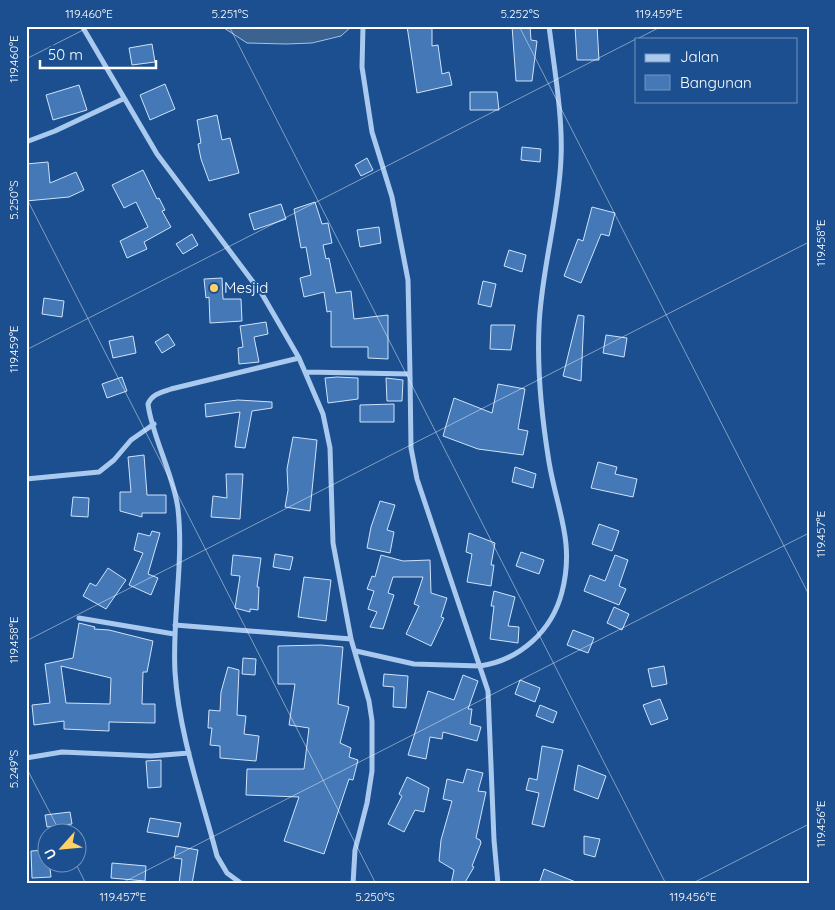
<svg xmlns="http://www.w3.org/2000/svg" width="835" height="910" font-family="Quicksand,sans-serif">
  <rect width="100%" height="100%" fill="#1b4f8f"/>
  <path fill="#3c6290" stroke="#9cc4f0" d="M221,26H352L341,36L312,43L286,44L247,43Z"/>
  <path fill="#4478b7" stroke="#cfe3fa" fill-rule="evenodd" d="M407,26H432V46L438,45L442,74L449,72L452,85L417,93Z
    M512,26H530L531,40L537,41L532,81H516Z
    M575,26H597L599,60H577Z
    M152,44L155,62L132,65L129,48Z
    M165,84L175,109L150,120L140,95Z
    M79,85L87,110L53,120L46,95Z
    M470,92H497L499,110H470Z
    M217,115L222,140L230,138L239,173L209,181L201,159L198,144L201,143L197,120Z
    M522,147L541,149L540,162L521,160Z
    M367,158L373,170L361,176L355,165Z
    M48,162L50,183L76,172L84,190L69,197L26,201V164Z
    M143,170L157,199L159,198L165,210L162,211L171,227L144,242L147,249L127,258L120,241L148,227L136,202L124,208L112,185Z
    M315,202L322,224L328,223L332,243L323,245L326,259L329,258L336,293L351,291L354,319L388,315V359L368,358V347H331V311L327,312L324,292L304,297L300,278L311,275L306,247L301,248L294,209Z
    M281,204L286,219L254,230L249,214Z
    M592,207L615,213L609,236L601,234L581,283L564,276L578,239L583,241Z
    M379,227L381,243L360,247L357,230Z
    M192,234L198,245L183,254L176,244Z
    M509,250L526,255L522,272L504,266Z
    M222,278L223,299H241L242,321L210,323L209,297L206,298L204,279Z
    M483,281L496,284L491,307L478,304Z
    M44,298L64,301L62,317L42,314Z
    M578,315L584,316L581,381L563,376Z
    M266,322L268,334L254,337L259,362L239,364L238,348L243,347L240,326Z
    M491,325H515L511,350L490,349Z
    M168,334L175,345L162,353L155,342Z
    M606,335L627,338L624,357L603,353Z
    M133,336L136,353L113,358L109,341Z
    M122,377L127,391L107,398L102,384Z
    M337,377L358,378V399L328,403L325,378Z
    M386,378L403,380L402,401H387Z
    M498,384L525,389L518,429L528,431L523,455L478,449L443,436L454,398L492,413Z
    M238,400L272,402V408L252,411L245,448L235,447L240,412L206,417L205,404Z
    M394,404V422H360V405Z
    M293,437L317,440L310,511L285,507L288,490L287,469Z
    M144,455L147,495H166V513H142V517L120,511V492H131L128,457Z
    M598,462L617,467L615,474L637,479L633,497L591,488Z
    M515,467L536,474L533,488L512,482Z
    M226,474H243L240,519L211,517L213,496L227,498Z
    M73,497L89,498L88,517L71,516Z
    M380,501L395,505L387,530L394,532L390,553L367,548L371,527Z
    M599,524L619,531L612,551L592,544Z
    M152,531L160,533L148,574L158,578L151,595L129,585L143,553L134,550L138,533L150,536Z
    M469,533L495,543L491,565H494L491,586L467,582L472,554L466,552Z
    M521,552L544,560L539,574L516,566Z
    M275,554L293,557L290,570L273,567Z
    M233,555L261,558L257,587H259L258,610L250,609V612L235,608L240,576L231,575Z
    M381,555L403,561L430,560L431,593L447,598L441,617L444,618L431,646L406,634L419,606L414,604L423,577H393L388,593L394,595L383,629L370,627L377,612L368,609L374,591L367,589L372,576L375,577Z
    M615,555L628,560L619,586L626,589L619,605L584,591L590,575L605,581Z
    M108,568L126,580L106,609L83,596L90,583L96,586Z
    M304,577L331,580L326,621L298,617Z
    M494,591L515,597L508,626L519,627L518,643L490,639L494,606H491Z
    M614,607L629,614L622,630L607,623Z
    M79,623L95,627L94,629L109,630L153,641L147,672H143L142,704H155V723L109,722V731L64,729V721L34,725L32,705L50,703L45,664L73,658ZM61,666L111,678L110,704L66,703Z
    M573,630L594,638L588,653L567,645Z
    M321,645L343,647L338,704L349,707L340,743L351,748L349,757L358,760L353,780L349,779L324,854L284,841L299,797L246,795L247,769H304L309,728L289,725L295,684H278V646Z
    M243,658L256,659L255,675L242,674Z
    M664,666L667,684L652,687L648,669Z
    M228,667L239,670L237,715L246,716L244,734L259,736L256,761L220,758V746L210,745L212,728H208L209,710L220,711L221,692Z
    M384,674L408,676L406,708L393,707L394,687L383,686Z
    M463,675L478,681L468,709H472L470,724L481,727L477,741L443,732L442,739L430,737L426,759L408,755L428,691L454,700Z
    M520,680L540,688L535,702L515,694Z
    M660,699L668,719L651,725L643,705Z
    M540,705L557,712L553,723L536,716Z
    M542,746L563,750L544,827L532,824L539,793L526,790L529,778L537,780Z
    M161,760V787L148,788L146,761Z
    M578,765L606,776L598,799L574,790Z
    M467,769L483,773L478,791L486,792L476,838L480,840L481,843L472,866L474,867L464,884H451L454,870L439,861L441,840L452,801L443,799L447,779L463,783Z
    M407,777L429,788L424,812L415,810L404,832L388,824L402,796L399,794Z
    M70,812L72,824L47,827L45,815Z
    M150,818L181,823L178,837L147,832Z
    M584,836L600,839L595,857L584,854Z
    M176,846L198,850L192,884H179L182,859L174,858Z
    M48,850L51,877L32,878L31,851Z
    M112,863L146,866L145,881L111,878Z
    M544,869L578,883V884H539Z"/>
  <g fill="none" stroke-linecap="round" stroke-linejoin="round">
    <path stroke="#a9c9ee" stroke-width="5" d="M82,26L157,154L262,294L299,358L323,414L330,448L333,543L351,639L369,701L372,721V771L367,803L355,850L353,884
      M363,26L362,67L372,132L392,197L408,280L410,374
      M26,142L55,131L123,99
      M306,372L410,374L411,448L417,479L488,691L494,840L498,884
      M26,479L99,472L114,460L131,440L154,424
      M79,618L174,634
      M175,625L351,639
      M356,651L414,664L480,666C520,660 552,631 562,592C575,542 557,510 549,462C542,419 537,371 539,327C541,270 559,215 561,158C563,117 554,67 549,26
      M26,758L62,752L151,756L189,753
      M242,884L227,873L217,856C201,795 179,734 175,672C172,617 184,563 178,509C174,475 152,437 148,404C152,394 162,392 171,389L299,358"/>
  </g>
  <path fill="none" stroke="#fff" stroke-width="1" stroke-opacity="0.45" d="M229,26L666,884M519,26L809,595M637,39L662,26M26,59L91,26M26,197L376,884M26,350L636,39M26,641L809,242M26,767L60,832M75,862L86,884M120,884L809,533M691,884L809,824"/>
  <circle fill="#ffd166" stroke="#1b4f8f" stroke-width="2" cx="214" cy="288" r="5"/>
  <g text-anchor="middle" stroke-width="4" stroke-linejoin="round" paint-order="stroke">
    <g font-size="15" fill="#fff" stroke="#1b4f8f" text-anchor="start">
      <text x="224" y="293">Mesjid</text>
    </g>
  </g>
  <rect width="835" height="910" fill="none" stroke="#1b4f8f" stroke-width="55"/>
  <rect x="635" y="38" width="162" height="65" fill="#1b4f8f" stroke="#7695bc"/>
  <rect x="645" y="54" width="25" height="8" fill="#a9c9ee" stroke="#7695bc"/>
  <text x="680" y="62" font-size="15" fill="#ffffff">Jalan</text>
  <rect x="645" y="75" width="25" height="15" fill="#4478b7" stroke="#7695bc"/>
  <text x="680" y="88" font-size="15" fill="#ffffff">Bangunan</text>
  <g transform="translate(62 848) rotate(243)"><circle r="24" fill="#1b4f8f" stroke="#7695bc"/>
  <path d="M0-4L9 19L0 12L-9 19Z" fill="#ffd166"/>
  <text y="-8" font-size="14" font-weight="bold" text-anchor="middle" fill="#ffffff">U</text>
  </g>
  <path d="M40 60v8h116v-8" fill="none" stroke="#ffffff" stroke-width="2.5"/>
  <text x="48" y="60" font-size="15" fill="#ffffff" stroke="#1b4f8f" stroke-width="4" paint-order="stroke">50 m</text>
  <rect x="28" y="28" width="780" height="854" fill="none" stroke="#fff" stroke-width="2"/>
  <g font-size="12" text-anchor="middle" fill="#fff">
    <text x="89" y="18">119.460°E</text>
    <text x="230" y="18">5.251°S</text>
    <text x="520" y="18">5.252°S</text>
    <text x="659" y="18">119.459°E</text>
    <text transform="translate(14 59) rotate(-90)" y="4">119.460°E</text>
    <text transform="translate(14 200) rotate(-90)" y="4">5.250°S</text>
    <text transform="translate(821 243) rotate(-90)" y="4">119.458°E</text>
    <text transform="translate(14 349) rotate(-90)" y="4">119.459°E</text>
    <text transform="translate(821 534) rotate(-90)" y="4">119.457°E</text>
    <text transform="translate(14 640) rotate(-90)" y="4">119.458°E</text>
    <text transform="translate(14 769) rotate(-90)" y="4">5.249°S</text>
    <text transform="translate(821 824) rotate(-90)" y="4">119.456°E</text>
    <text x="123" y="901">119.457°E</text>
    <text x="375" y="901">5.250°S</text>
    <text x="693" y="901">119.456°E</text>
  </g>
</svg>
